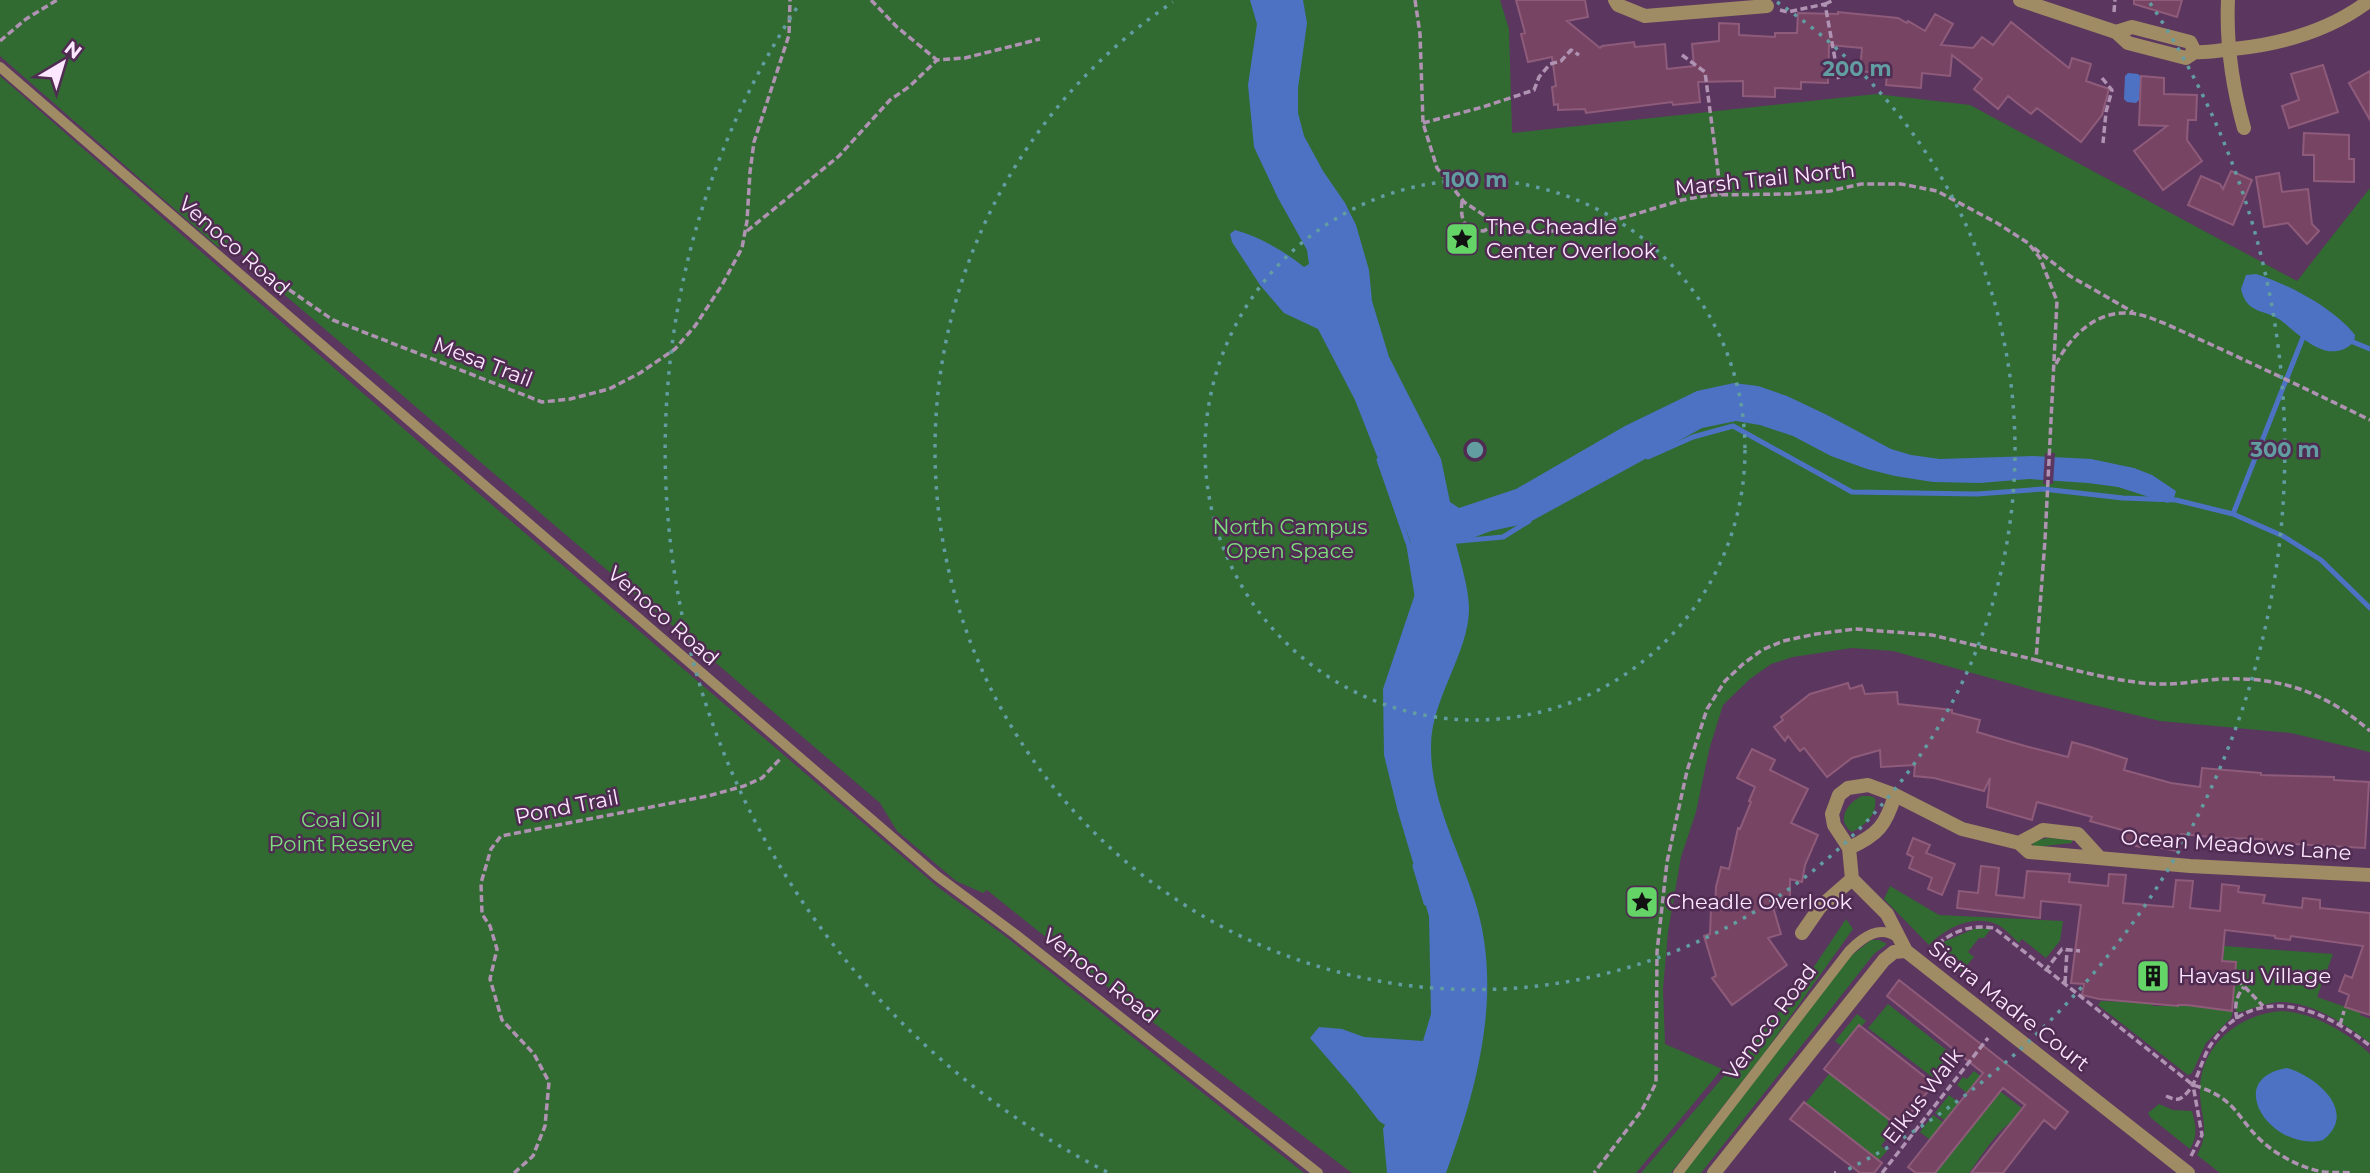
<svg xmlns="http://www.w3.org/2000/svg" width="2370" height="1173" font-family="Montserrat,sans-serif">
  <rect width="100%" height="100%" fill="#5b365f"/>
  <path fill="#316b32" d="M0,0H1500L1509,29L1512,133L1876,94L1970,105L2297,281L2370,188V752L2291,733L2160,721L2044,693L1893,651L1852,648L1793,657L1771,664L1750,679L1723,705L1709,750L1696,812L1681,857L1668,932L1663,989L1665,1044L1722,1069L1636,1173H1352L1130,1005L987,890L983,893L956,881L897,831L880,803L286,296L230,243L218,247L0,56Z
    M0,76L428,450L939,888L1001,933L1304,1173H0Z
    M1862,796H1870L1875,798C1878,814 1865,826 1852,832C1835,820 1848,802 1862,796Z
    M2048,838L2072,840V843L2035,847L2032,844L2034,841Z
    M1890,886L1939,915L2063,921L2060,941L2046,958L2022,939L2019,943C2012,937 2004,927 1996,924C1973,914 1945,928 1929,945L1884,899Z
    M1846,919L1853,929L1765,1052L1671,1173H1641L1801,986Z
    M1976,928L1991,929L1984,938H1979L1968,952L1974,957L1961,972L1941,943Z
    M1871,940H1879L1887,944L1874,954L1701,1173H1683L1851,956Z
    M2224,946L2333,954L2317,997L2360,1012V1015L2370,1019V1043C2345,1024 2313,1002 2280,1002C2266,1003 2252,1009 2237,1013L2233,1001L2236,962L2223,960Z
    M2130,997L2152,1003L2153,1006H2187V1001L2203,1007L2233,1011L2231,1018L2206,1043L2192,1073L2188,1075L2098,1005L2101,1001L2129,1002Z
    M1888,1004L1958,1059L1954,1065L1945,1061L1933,1077L1931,1076L1868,1028Z
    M2282,1011C2314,1013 2347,1032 2370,1054V1173H2220L2197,1155C2211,1130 2200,1117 2200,1091C2200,1045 2239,1014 2282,1011Z
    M1857,1014L1866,1021L1844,1048L1835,1041Z
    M1833,1069L1892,1115L1887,1122L1893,1129L1881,1146L1887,1151L1877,1162L1804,1105Z
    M1974,1071L2027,1112L2018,1120C2003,1120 1979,1160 1969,1173H1926L1981,1105L1957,1085L1963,1077L1967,1079Z
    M1949,1095L1962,1105L1948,1123L1935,1113Z
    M2159,1104L2173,1110L2192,1111C2196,1127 2198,1135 2190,1149L2151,1118L2148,1113Z
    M1933,1115L1947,1125L1933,1142L1920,1132Z"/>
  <path fill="#4d72c3" d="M1250,0H1303L1307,23L1298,88V113L1304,136L1323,171L1345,203L1356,225L1369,270L1372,301L1389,357L1441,459L1450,502L1459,508L1516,489L1625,426L1697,391L1734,383L1758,386L1787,396L1827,415L1891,449L1911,455L1940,459L2033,456L2091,459L2134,468L2152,475L2176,491L2174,498L2168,503L2118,487L2088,483L2029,479L1980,483L1933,482L1895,476L1867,469L1831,456L1793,436L1760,425L1736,421L1702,428L1528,523L1491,531L1456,544C1461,564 1468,586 1469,607C1470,651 1432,697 1431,745C1430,799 1458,848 1474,898C1504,989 1478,1086 1446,1173H1387L1383,1129L1385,1125L1379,1121L1355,1090L1310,1038L1319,1027L1342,1029L1364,1037L1423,1041L1431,1014L1429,916L1398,812L1384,755L1383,689L1417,588L1410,540L1355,400L1318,329L1284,313L1260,285L1232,242L1230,234L1235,230C1260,237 1284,251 1304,267L1309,264L1307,250L1278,198L1254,147L1248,85L1257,24Z
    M2128,73L2138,74L2141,77L2139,100L2136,103L2127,102L2124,99L2125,76Z
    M2256,274C2288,284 2334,308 2355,335L2354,342C2329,366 2303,338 2283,322C2266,308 2247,316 2241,289L2246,275Z
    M2287,1068C2316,1076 2359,1112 2323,1140C2273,1153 2221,1079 2287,1068Z"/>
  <path fill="#5b365f" d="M2045,453H2055L2053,484H2043Z"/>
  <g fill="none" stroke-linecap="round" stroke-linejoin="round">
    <path stroke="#4d72c3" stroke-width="5" d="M2348,340L2370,349
      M1648,457L1693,437L1733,426L1852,492L1977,494L2043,489L2123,498L2176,500L2233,514L2283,536L2321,560L2370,608
      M1379,460L1409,546L1417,595
      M2233,514L2304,335
      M1459,541L1503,537L1529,521
      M1415,866L1426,903"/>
  </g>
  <path fill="#774563" stroke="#8f5b7a" stroke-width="2" d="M1516,0H1585L1588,17L1567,21L1600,48L1602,46L1634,42L1635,47L1665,44L1667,69L1694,66L1692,44L1719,41V23L1739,24V35L1775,37V33H1797L1798,13L1838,14V12L1898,18L1907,23L1908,21L1925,31L1935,14L1953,24L1941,45L1973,48L1982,37L1993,45L2011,22L2069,68L2072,58L2091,64L2086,81L2109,89L2102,115L2081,142L2037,108L2031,114L2008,96L1998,109L1974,89L1982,79L1952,55L1950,76L1922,73L1921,88L1886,85L1887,74L1860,71L1862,48L1829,45L1828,83L1801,82V89L1775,88V97L1743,96V81L1698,82L1700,102L1673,105L1672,102L1586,113L1585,109L1558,110V104L1554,105L1552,87L1556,86L1552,57L1528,62L1521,34L1525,33Z
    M2134,0H2182L2177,17L2134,4Z
    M2323,65L2338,112L2289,128L2282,106L2299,100L2291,74Z
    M2370,71V120L2349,83Z
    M2141,76L2164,78V94L2197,95L2196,120H2188L2187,140L2202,161L2163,190L2134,151L2167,126L2139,125Z
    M2304,133L2349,135V159H2354V182L2314,181V155H2303Z
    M2231,171L2252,180L2233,225L2188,205L2201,176L2220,184L2223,189Z
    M2279,173L2282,192L2308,189L2312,224L2319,231L2307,244L2288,223L2264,227L2256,177Z
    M1848,683L1850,689L1862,685L1865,694L1897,692L1898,704L1952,710V713L1980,720L1977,732L2025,746L2068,757L2072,742L2090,747L2127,759L2124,770L2171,783L2200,787L2202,768L2261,773V775L2334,777V780L2369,782L2365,848L2294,844V847H2277V843L2262,842V839L2220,838L2181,834L2178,851L2141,844L2140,847L2123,842L2126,831L2090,821L2092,817L2067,810L2037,802L2032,820L1987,807L1990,778L1984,791L1934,778L1914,776L1915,765L1881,767L1880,750L1852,758L1827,777L1804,748L1800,751L1788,736L1785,741L1774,727L1783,720L1781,717L1810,694Z
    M1752,749L1775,760L1770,770L1808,789L1791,823L1818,835L1805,865L1802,882L1790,879V907H1773L1781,934L1768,938L1787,965L1732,1005L1712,978L1716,976L1704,936L1710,934L1711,908H1715L1716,887L1721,867L1729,869L1738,828L1740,829L1751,802L1749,801L1755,787L1737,778Z
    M1913,838L1930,845L1926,853L1955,864L1942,895L1928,889L1932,878L1909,868L1913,857L1907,854Z
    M1981,866L1999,868L1996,895L2024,898L2027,871L2070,874L2069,882L2108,886L2109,874L2126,875L2123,903L2173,907L2176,880L2193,881L2190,908L2220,911L2222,884L2239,886L2238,892L2265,895L2263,903L2302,908L2303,898L2320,900V908L2370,913V1015L2345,1007L2349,995L2339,991L2345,975L2352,978L2363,946L2291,936L2290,940L2275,938V936L2225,930L2222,961L2236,962L2232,1011L2187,1005H2178V1006L2099,999L2082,995L2084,984L2071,983L2081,905L2041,901L2040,918L1957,908L1959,891L1978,893Z
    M1899,980L2068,1112L2055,1129L2044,1120L2003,1173H1971L2025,1105L2003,1088L1935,1173H1916L1908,1167L1983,1073L1887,996Z
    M1859,1025L1934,1084L1899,1127L1824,1069Z
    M1804,1102L1882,1163L1874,1173H1860L1790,1119Z"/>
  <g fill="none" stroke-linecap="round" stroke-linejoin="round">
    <path stroke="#b092b3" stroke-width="3.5" stroke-dasharray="7 3.5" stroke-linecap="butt" d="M871,0L897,27L937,60
      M1415,0L1420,34L1423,123L1437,168L1464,202L1496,223L1530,232L1557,231L1609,222L1682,200L1710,195L1789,194L1830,191L1861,184H1901L1937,191L1997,223L2028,243L2040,258L2057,301L2045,540L2036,660L1932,635L1855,629L1816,634L1783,641L1762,650L1743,664L1725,681L1707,709L1696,743L1687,771L1667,862L1657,952L1656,1083L1642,1110L1594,1173
      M1825,4L1834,0
      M1780,10L1788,12L1825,4L1839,81
      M2114,12L2115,0
      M0,41L26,19L57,0
      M1682,55L1705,72L1721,195
      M2102,78L2112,90L2106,112L2103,143
      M1423,123L1483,107L1534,90L1539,77L1550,64L1561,61L1571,50L1579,55
      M1462,201C1461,213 1461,221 1470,230L1484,231L1496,223
      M747,231L839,156L890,100L910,86L937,60L965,58L1040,39
      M2034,248L2070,276L2133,312
      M246,260L333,320L542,402L570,399L609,389L640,373L675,349L695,326L722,285L742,248L747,221L750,172L754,142L789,35L790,0
      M2056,364C2071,335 2099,307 2136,314C2155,317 2191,336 2210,344C2264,369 2317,394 2370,420
      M2036,660C2075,670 2116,682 2157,684C2181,685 2204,679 2227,679C2282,677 2328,694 2370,731
      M1930,951C1949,933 1967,924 1994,928L2193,1085C2241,1099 2236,1122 2270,1148C2285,1159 2305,1169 2324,1172C2333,1173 2342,1172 2351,1173
      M2045,971L2062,949L2080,951
      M2236,982H2240L2263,1006
      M2065,983L2067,950
      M2237,1019C2234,1007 2236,996 2244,987
      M2340,1025L2344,1011
      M2166,1096C2171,1098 2176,1101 2181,1098C2197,1088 2200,1062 2210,1046C2252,981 2321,1006 2370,1046
      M2191,1156L2202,1135L2193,1085
      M514,1173L533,1156L545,1126L549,1082L534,1054L502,1020L490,979L497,949L490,926L482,914L481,883L491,849L501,836L708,796L744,786L762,778L780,759
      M1834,1173H1836
      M1882,1173L1988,1038"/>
    <path stroke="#9f8b64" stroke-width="10" d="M0,67L937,876L1015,934L1318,1173
      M1678,1173L1849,951C1863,937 1880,924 1898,938"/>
    <path stroke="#9f8b64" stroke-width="14" d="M1615,0L1618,5L1645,16L1767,6
      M2020,0L2116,32L2128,43L2186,58L2195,52L2190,42L2132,27L2116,32
      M2228,0C2226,44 2232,85 2244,128
      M2195,52C2208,53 2220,50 2233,49C2282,44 2330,31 2370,0
      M2019,843L2043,830L2078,834L2099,857
      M1849,848C1878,835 1886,825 1895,795
      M1802,933L1820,907L1852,879
      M1906,951L1887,914L1852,879L1849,848L1834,825L1832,814L1839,795L1848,788L1868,785L1895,795L1962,829L2019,843L2029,852L2190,866L2370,875
      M1714,1173L1884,960L1894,952L1906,951L2188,1173"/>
  </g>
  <g fill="none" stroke="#629da1" stroke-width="3.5" stroke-dasharray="3.5 7">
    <circle cx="1475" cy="450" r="270"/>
    <path d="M1777 2A540 540 0 1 1 1173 2"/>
    <path d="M1107 1172A810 810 0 0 1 800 3M2150 3A810 810 0 0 1 1843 1172"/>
  </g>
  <defs>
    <symbol id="sight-square" viewBox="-11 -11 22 22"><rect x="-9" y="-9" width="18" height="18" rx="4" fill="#65d467" stroke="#502c53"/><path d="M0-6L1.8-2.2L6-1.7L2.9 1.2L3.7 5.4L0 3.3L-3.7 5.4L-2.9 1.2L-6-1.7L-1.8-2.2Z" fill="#111"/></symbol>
    <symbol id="building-square" viewBox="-11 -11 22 22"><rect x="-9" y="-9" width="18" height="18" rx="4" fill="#65d467" stroke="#502c53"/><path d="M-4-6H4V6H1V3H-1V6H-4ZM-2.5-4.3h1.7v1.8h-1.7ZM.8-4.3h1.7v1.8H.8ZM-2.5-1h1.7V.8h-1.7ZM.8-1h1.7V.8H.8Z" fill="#111"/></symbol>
  </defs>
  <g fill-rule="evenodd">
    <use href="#sight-square" x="1443" y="220" width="38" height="38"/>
    <use href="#sight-square" x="1623" y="883" width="38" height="38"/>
    <use href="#building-square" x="2134" y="957" width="38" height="38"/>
  </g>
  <g text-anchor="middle" stroke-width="5" stroke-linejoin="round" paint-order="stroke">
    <g font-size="21" fill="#fde6ff" stroke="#502c53">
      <text transform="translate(1765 179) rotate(-6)" y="7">Marsh Trail North</text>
      <text transform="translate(234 246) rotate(41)" y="7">Venoco Road</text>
      <text transform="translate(483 362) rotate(21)" y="7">Mesa Trail</text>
      <text transform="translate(663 616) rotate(41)" y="7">Venoco Road</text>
      <text transform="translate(567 807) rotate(-11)" y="7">Pond Trail</text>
      <text transform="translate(2236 845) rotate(4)" y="7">Ocean Meadows Lane</text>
      <text transform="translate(1100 976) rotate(38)" y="7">Venoco Road</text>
      <text transform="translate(2009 1006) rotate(38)" y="7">Sierra Madre Court</text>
      <text transform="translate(1770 1022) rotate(-53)" y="7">Venoco Road</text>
      <text transform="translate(1923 1096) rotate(-52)" y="7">Elkus Walk</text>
    </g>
    <g font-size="21" fill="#fde6ff" stroke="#502c53" text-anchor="start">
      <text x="1486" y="234">The Cheadle<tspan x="1486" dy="24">Center Overlook</tspan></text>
      <text x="1666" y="909">Cheadle Overlook</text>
      <text x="2178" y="983">Havasu Village</text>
    </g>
    <g font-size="21" fill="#7cde7c" stroke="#502c53">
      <text x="1290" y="534">North Campus<tspan x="1290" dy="24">Open Space</tspan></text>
      <text x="341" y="827">Coal Oil<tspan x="341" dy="24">Point Reserve</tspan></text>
    </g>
  </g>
  <circle cx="1475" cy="450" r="10" fill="#629da1" stroke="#502c53" stroke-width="3.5"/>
  <g font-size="21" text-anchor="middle" font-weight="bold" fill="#629da1" stroke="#502c53" stroke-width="5" stroke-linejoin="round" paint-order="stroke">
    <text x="1857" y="76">200 m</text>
    <text x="1475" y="187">100 m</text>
    <text x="2285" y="457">300 m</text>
  </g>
  <g transform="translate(63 63) rotate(38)" stroke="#502c53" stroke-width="5" paint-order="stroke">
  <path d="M0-5L12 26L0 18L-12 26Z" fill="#fde6ff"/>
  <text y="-10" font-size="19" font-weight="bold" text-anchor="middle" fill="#fde6ff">N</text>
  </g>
</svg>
